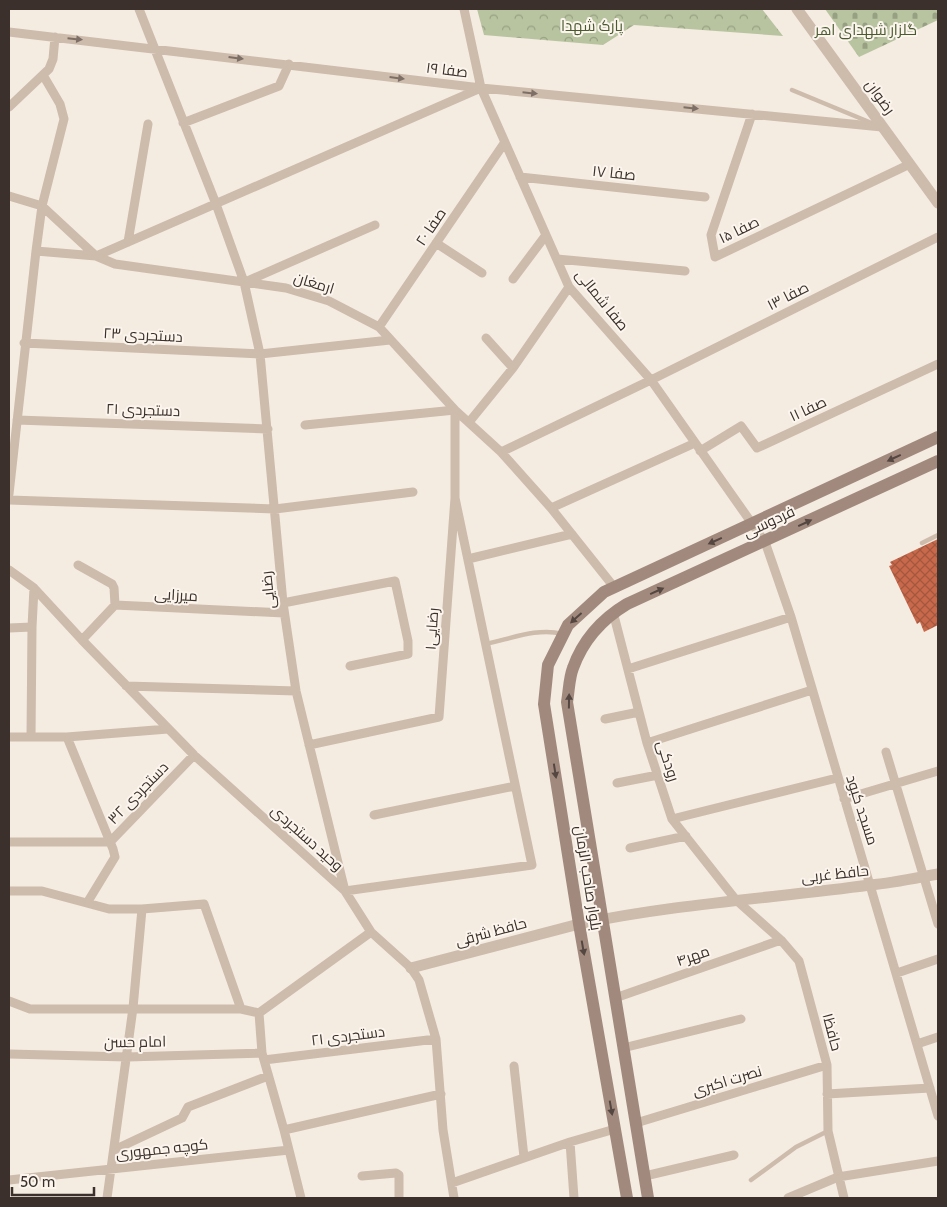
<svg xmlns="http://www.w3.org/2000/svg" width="947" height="1207" font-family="Cabin,Cairo,sans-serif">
  <defs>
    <pattern id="cemetery-stones" width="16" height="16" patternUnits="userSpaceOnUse" patternTransform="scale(1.25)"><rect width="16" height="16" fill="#b8c4a0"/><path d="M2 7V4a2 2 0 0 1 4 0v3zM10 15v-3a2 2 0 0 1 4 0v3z" fill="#97a083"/></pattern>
    <pattern id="park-crowns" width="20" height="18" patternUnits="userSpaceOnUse" patternTransform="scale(1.25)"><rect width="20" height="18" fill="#b8c4a0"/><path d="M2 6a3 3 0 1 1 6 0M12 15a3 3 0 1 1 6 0" fill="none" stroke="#97a083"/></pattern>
    <pattern id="building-cross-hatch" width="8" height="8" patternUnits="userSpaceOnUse" patternTransform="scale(1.25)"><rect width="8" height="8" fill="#c8694b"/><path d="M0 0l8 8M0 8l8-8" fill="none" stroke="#a4573f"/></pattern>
  </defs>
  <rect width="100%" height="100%" fill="#f4ebe1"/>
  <path fill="url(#cemetery-stones)" d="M825,9H938V20L859,57Z"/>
  <path fill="url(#park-crowns)" d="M477,9H762L783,36L634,25L603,45L484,35Z"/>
  <path fill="url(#building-cross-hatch)" d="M938,539V625L924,632L920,622L917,624L889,566L892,565L890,562Z"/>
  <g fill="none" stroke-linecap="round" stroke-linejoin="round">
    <path stroke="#cdbbac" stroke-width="4.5" d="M792,90L874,124
      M922,543L938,535
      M486,644C510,639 539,627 562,634
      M751,1180L796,1147L828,1131"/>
    <path stroke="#cdbbac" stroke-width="9" d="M139,9L216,204L244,282L260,354L283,603L296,691L345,891L532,865L455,498
      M464,9L481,88L569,287L651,380L765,542L791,617L938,1116
      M9,32L481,88L882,127
      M9,107L49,69L53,59L55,37
      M752,114L711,235L715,257L910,164
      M183,123L279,86L289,64
      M520,177L705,197
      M9,196L42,206L96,256L115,264L286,288L329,301L379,327L455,410L501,452L551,508L614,587
      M128,242L148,124
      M436,243L482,273
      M36,251L96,256L481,88
      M557,259L685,271
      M513,279L546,235
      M245,282L375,225
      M379,327L505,142
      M486,338L513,368
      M24,343L260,354L390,340
      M17,420L268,429
      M470,421L513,368L569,287
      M305,425L455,410V498L439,717L309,745
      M700,451L741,426L757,448L938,364
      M501,452L651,380L938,237
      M9,494L36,251L42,206L64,119L60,104L43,75
      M9,500L275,509L413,492
      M551,508L695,443
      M468,559L572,534
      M78,565L112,584L114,588L115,605
      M9,570L34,588L82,640L194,755L345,891L371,932L411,968L419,980L436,1039L443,1130L454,1198
      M283,603L395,581L408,641V654L350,666
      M613,612L647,743L672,819L736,900L781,940L799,961L827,1065L828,1131L844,1198
      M9,628L32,627
      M82,640L115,605L284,613
      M628,669L791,617
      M126,686L296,691
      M605,719L639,712
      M9,737H67L168,729
      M31,737L32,627L34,588
      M67,737L113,849L115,857L87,903
      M647,743L812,690
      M886,752L938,924
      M617,783L658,775
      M844,799L938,771
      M374,815L515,786
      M672,819L837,778
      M9,842H110L194,755
      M630,848L686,836
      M9,891H42L109,909H142L204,904L241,1009
      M897,973L938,959
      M615,998L781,940
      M9,1001L30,1009H241L259,1013
      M259,1013L262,1053L284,1130L301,1198
      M259,1013L371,932
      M917,1044L938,1037
      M623,1048L741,1019
      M9,1054L127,1057L262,1053
      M264,1060L436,1039
      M514,1066L524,1157
      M827,1094L930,1088
      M636,1123L827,1065
      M284,1130L441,1094
      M570,1142L574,1198
      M114,1150L182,1118L188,1107L268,1076
      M362,1176L396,1173L399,1175V1198
      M645,1176L734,1155
      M9,1180L289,1150
      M452,1183L570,1142L615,1129
      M107,1198L133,1008L142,909
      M788,1198L838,1177L938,1161"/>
    <path stroke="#cdbbac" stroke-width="11" d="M797,9L938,203
      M411,968L579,924C675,904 773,898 870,885C893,883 916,878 938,874"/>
    <path stroke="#a18a7d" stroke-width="12" d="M627,1198L579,924L544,704L548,665L568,625L604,592L938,437
      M648,1198L567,702C569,691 569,678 573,668C583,640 602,619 627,604L938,461"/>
  </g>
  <defs><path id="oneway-solid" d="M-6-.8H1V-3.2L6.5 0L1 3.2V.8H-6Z" transform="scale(1.25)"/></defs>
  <g fill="#7d6f65">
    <use href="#oneway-solid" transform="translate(75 39) rotate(6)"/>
    <use href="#oneway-solid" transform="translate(236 58) rotate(7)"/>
    <use href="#oneway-solid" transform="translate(397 78) rotate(7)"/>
    <use href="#oneway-solid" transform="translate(530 93) rotate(6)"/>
    <use href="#oneway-solid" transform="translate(691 108) rotate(6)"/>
  </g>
  <g fill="#544640">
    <use href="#oneway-solid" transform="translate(894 458) rotate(155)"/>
    <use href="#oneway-solid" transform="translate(805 523) rotate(-25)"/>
    <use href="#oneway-solid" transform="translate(715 541) rotate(156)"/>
    <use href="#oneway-solid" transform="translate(657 591) rotate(-24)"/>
    <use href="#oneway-solid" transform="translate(576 618) rotate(138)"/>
    <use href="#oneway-solid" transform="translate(569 701) rotate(-89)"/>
    <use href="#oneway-solid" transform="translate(555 771) rotate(81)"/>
    <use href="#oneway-solid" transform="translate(583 948) rotate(80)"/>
    <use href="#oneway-solid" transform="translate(611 1108) rotate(80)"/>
  </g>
  <g text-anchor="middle" stroke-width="4" stroke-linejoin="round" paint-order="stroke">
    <g font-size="15" fill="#4a5a2e" stroke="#fbf5ee">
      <text x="592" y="31">پارک شهدا</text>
      <text x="866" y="35">گلزار شهدای اهر</text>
    </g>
    <g font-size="15" fill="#3b302b" stroke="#fbf5ee">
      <text transform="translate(447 70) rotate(7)" y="5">صفا ۱۹</text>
      <text transform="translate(880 97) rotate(54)" y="5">رضوان</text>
      <text transform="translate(614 173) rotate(6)" y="5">صفا ۱۷</text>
      <text transform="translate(431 227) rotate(-56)" y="5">صفا ۲۰</text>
      <text transform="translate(739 230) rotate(-26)" y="5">صفا ۱۵</text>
      <text transform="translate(314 283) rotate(17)" y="5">ارمغان</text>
      <text transform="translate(788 296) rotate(-27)" y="5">صفا ۱۳</text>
      <text transform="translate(602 300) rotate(51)" y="5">صفا شمالی</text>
      <text transform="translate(143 335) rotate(3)" y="5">دستجردی ۲۳</text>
      <text transform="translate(808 409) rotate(-25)" y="5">صفا ۱۱</text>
      <text transform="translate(143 410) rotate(2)" y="5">دستجردی ۲۱</text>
      <text transform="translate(769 522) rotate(-25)" y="5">فردوسی</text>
      <text transform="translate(268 590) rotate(-96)" y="5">رضایی</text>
      <text transform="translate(176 595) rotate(3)" y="5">میرزایی</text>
      <text transform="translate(432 629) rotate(-86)" y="5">رضایی۱</text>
      <text transform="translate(668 761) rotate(72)" y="5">رودکی</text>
      <text transform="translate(138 793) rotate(-46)" y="5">دستجردی ۳۲</text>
      <text transform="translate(862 810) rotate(72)" y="5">مسجد کبود</text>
      <text transform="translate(307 838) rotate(42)" y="5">وحید دستجردی</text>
      <text transform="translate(835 874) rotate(-6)" y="5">حافظ غربی</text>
      <text transform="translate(588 878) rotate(81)" y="5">بلوار صاحب الزمان</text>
      <text transform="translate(491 932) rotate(-15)" y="5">حافظ شرقی</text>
      <text transform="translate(693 956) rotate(-19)" y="5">مهر۴</text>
      <text transform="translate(832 1032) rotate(75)" y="5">حافظ۱</text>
      <text transform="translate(348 1036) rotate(-7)" y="5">دستجردی ۲۱</text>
      <text transform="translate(135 1042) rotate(-1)" y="5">امام حسن</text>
      <text transform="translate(727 1081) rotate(-17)" y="5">نصرت اکبری</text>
      <text transform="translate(162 1149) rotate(-6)" y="5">کوچه جمهوری</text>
    </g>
  </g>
  <rect width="947" height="1207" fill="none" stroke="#3b302b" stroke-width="20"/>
  <path d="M12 1187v8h82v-8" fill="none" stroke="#3b302b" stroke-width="2.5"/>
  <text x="20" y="1187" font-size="15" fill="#3b302b" stroke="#fbf5ee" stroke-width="4" paint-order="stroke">50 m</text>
</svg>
